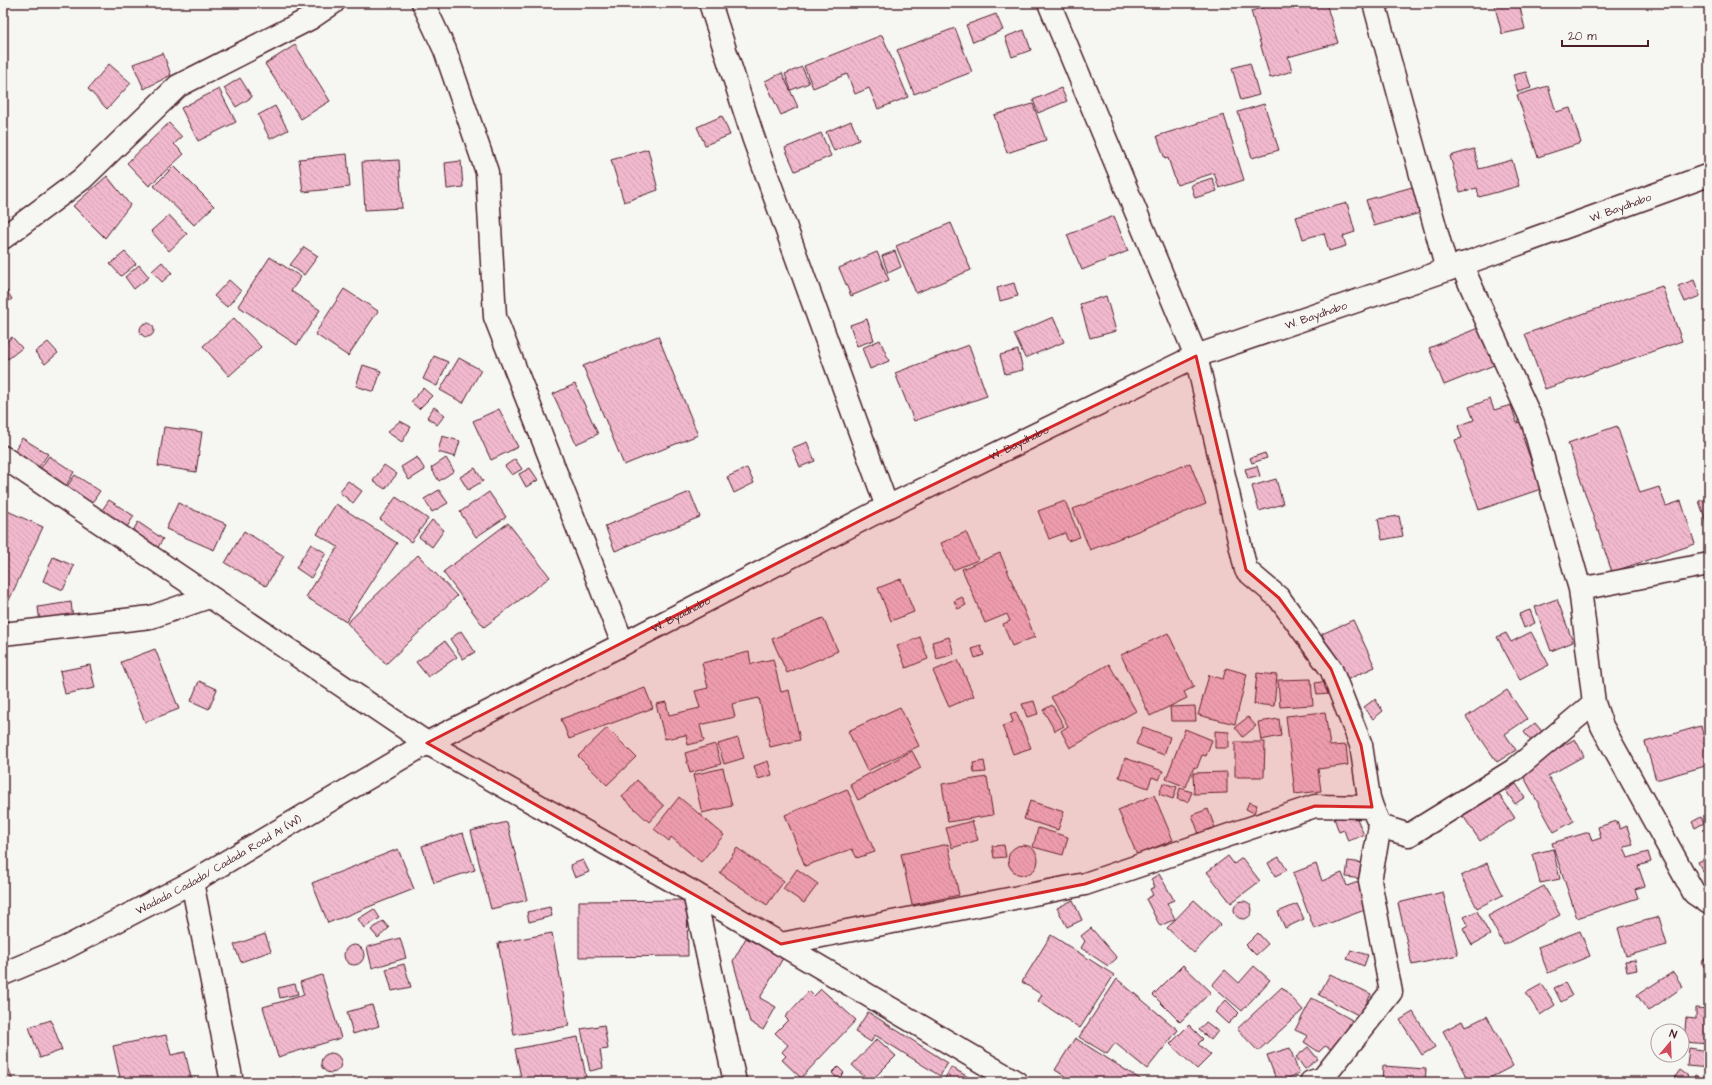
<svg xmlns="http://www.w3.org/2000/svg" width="1712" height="1085" font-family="'Architects Daughter',sans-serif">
  <defs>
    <pattern id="building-back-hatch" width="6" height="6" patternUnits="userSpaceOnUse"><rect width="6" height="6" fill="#f2b9ce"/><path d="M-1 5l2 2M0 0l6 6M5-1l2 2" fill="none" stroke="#d19fb1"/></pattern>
  </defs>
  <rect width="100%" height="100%" fill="#f6f6f2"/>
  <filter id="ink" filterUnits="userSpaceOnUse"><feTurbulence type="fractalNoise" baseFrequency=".025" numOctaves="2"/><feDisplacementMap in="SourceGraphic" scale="8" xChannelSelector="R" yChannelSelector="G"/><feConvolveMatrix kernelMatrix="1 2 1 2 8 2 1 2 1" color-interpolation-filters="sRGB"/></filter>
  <g filter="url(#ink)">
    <path fill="url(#building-back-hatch)" stroke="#4a1f2b" d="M1278,3H1326L1338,43L1288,57L1292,71L1270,78L1251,11Z
      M1494,3H1519L1525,29L1502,34Z
      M996,14L1003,30L973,42L966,25Z
      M955,28L972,72L914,94L897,50Z
      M1024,30L1031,50L1012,57L1005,37Z
      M882,35L908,97L878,109L869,88L855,94L847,74L813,88L804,66Z
      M295,45L330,101L301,119L265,64Z
      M163,53L171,75L144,89L133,64Z
      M1250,63L1259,95L1241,100L1232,68Z
      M109,64L131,83L107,109L88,89Z
      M802,67L809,83L791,90L785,74Z
      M1526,72L1531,88L1518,92L1513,75Z
      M782,73L798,107L781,115L765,81Z
      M240,78L252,97L236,107L224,88Z
      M1548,86L1556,112L1570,108L1581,143L1538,157L1517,95Z
      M1061,88L1067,101L1038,113L1033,100Z
      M219,89L236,122L198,141L181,108Z
      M1033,104L1046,140L1007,153L994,115Z
      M1264,104L1279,150L1252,158L1238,112Z
      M275,106L288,130L270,139L258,115Z
      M1224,115L1244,180L1219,188L1214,173L1177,185L1168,158L1165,159L1157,136Z
      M722,116L730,135L705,145L697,127Z
      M851,121L859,140L834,151L826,132Z
      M169,123L182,137L174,144L184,154L149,186L127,163Z
      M821,133L831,156L795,171L785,148Z
      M648,149L658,190L624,202L611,160Z
      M1474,149L1479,169L1512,160L1519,186L1479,197L1477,188L1460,192L1450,156Z
      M347,154L350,187L303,192L299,159Z
      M399,160L402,208L365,210L362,162Z
      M461,161L463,187L447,189L445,163Z
      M174,166L214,206L194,225L154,186Z
      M107,176L130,205L105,238L73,206Z
      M1212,178L1217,191L1195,198L1191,185Z
      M1416,186L1424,212L1374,226L1366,200Z
      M1347,203L1355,232L1343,236L1346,246L1329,251L1324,233L1303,239L1296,217Z
      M169,215L187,234L169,251L151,231Z
      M1114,216L1128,251L1082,270L1067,235Z
      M951,223L971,270L916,293L896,246Z
      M304,247L318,256L304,275L290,265Z
      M895,251L901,267L888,273L882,256Z
      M125,252L136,264L121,276L110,264Z
      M877,252L889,280L851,296L839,268Z
      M270,257L301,277L291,291L320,310L297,345L238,306Z
      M162,262L172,273L162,282L152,271Z
      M139,265L149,277L134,289L125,277Z
      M229,280L241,291L227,307L214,296Z
      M1694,280L1700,296L1685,302L1678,286Z
      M1014,283L1018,296L1000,301L997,288Z
      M3,285L12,299L3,305Z
      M1662,286L1682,341L1545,389L1525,334Z
      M344,289L378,311L348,356L315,334Z
      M1106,296L1116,331L1090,338L1080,304Z
      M1053,317L1064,342L1025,358L1014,334Z
      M234,318L261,347L229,376L203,346Z
      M867,319L874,340L857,346L850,325Z
      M140 330a7 7 0 1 1 14 0a7 7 0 1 1-14 0Z
      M1483,326L1499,363L1444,385L1429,348Z
      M658,336L698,435L624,465L583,366Z
      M12,337L22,348L8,359L3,353V345Z
      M880,340L889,361L870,369L862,348Z
      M48,342L58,353L45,364L35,352Z
      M969,345L987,396L914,421L895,373Z
      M1018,350L1023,370L1005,374L1000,355Z
      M434,356L448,362L437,386L423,379Z
      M459,358L481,370L463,403L440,390Z
      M363,365L381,371L374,392L356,386Z
      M575,384L598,434L576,444L553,394Z
      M423,388L432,396L419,409L411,402Z
      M1490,399L1494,410L1511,405L1517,423L1524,420L1529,435L1523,438L1541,489L1479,510L1455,440L1462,438L1458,426L1474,420L1469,407Z
      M434,407L445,415L437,425L427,417Z
      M499,409L518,447L491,460L473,421Z
      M400,421L411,427L402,442L387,432Z
      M1617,426L1640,493L1659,487L1666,506L1681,501L1695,544L1612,572L1568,443Z
      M164,427L202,432L196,472L158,466Z
      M442,436L460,441L455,457L438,452Z
      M22,438L48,454L39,467L14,451Z
      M807,442L815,461L800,467L792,448Z
      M1265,453L1267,458L1252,463L1250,458Z
      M49,456L74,472L66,486L40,469Z
      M417,457L425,470L409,480L401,467Z
      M446,458L454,471L439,481L431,468Z
      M515,459L522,469L512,475L505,466Z
      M1190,463L1206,504L1090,550L1073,509Z
      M384,465L397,474L385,489L373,481Z
      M1257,466L1260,476L1248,479L1245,469Z
      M475,468L483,481L468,490L460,477Z
      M530,468L538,480L526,487L519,474Z
      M747,468L754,483L734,493L727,477Z
      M75,475L100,491L91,504L66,488Z
      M1276,479L1283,504L1259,511L1252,486Z
      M348,481L362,491L353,503L339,492Z
      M439,490L448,503L432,512L424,499Z
      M489,492L506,517L476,537L460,512Z
      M690,492L700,517L615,551L605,526Z
      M396,497L428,519L411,542L380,519Z
      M1709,498V530L1699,501Z
      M109,500L134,516L125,530L100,513Z
      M1065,501L1080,537L1068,541L1065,533L1049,539L1038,511Z
      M178,503L226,524L214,550L166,529Z
      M336,504L397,543L346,622L306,597L338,547L317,534Z
      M3,509L43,527L4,611H3Z
      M1399,516L1403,536L1382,540L1378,519Z
      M432,520L444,530L432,547L419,537Z
      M138,522L163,539L155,552L130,536Z
      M508,523L550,577L484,627L443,572Z
      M244,531L284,556L266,586L225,563Z
      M966,532L978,560L953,570L941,543Z
      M311,544L326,553L311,578L296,568Z
      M1000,553L1035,637L1012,646L1003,624L1010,621L1007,614L985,623L962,569Z
      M418,555L457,596L386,664L347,623Z
      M53,557L74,566L63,590L43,581Z
      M901,579L914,612L891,621L878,588Z
      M962,597L966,605L958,609L954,601Z
      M1557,599L1573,642L1551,651L1535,607Z
      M71,602L73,619L40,623L38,607Z
      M1530,610L1535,623L1524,628L1519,614Z
      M823,618L838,651L787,673L772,639Z
      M1353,620L1375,667L1344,681L1322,634Z
      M461,631L475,652L463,659L450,639Z
      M1531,632L1549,665L1520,680L1497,637L1506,633L1511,642Z
      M1168,633L1194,687L1184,692L1187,698L1150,716L1121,655Z
      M920,637L928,659L906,668L897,646Z
      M949,637L954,654L937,659L932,642Z
      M445,641L457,657L428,677L416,662Z
      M981,646L984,655L975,658L972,649Z
      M155,649L179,709L145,722L121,662Z
      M749,652L751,664L773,659L781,692L789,690L800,740L770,747L759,698L732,704L735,717L700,725L704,741L688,745L686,735L665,739L656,704L666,702L669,715L700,708L695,691L708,688L702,663Z
      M958,660L974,696L949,707L933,671Z
      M1109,664L1136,711L1070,748L1061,731L1068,726L1051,697Z
      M90,665L95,688L65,694L60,671Z
      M1226,668L1247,674L1235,724L1198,715L1209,675L1223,679Z
      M1257,673L1277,675L1274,706L1254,704Z
      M1311,679L1313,705L1280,707L1278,680Z
      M199,681L217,689L209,709L191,701Z
      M1327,681L1329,694L1317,695L1315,683Z
      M645,688L653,708L569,739L561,719Z
      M1507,690L1527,719L1505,734L1516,750L1497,762L1466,717Z
      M1375,699L1383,711L1373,719L1364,707Z
      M1034,701L1038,714L1027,717L1022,704Z
      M1052,705L1064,726L1055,731L1043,710Z
      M1195,706L1196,721H1171L1170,707Z
      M900,707L919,746L867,771L848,731Z
      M1016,712L1031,748L1013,754L1002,726L1013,722L1010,714Z
      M1325,712L1330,746L1346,745L1348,765L1318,769L1321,791L1295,794L1286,716Z
      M1248,717L1256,726L1243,737L1235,727Z
      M1279,719L1281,736L1261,740L1258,722Z
      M1535,723L1546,736L1534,745L1524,732Z
      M1701,726L1703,735L1709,733V745L1705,746L1709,759V765L1656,780L1645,742Z
      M1143,727L1170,737L1164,755L1136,744Z
      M607,728L636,757L607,785L578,756Z
      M1185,729L1212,740L1206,756L1202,755L1197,768L1194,767L1186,787L1166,779Z
      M1215,731L1229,732V748H1215Z
      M738,738L744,758L724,764L718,744Z
      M1575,739L1584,756L1548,776L1574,821L1554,832L1520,770Z
      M1235,742H1265L1264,777H1235Z
      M715,744L721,764L690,773L685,753Z
      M912,751L921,768L858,800L850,784Z
      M1125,758L1163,771L1159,780L1152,777L1148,788L1119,777Z
      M768,761L772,775L758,779L754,766Z
      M984,761L986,772L974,773L973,763Z
      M723,768L732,806L702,813L693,775Z
      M1227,772V793L1194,794L1193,773Z
      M987,777L993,815L948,822L942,784Z
      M637,780L664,806L649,822L622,797Z
      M1163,783L1177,787L1173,799L1159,794Z
      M1516,784L1525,797L1515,804L1506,791Z
      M1180,788L1192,792L1188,802L1177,799Z
      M847,789L875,852L857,858L852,849L805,866L785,815Z
      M1496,790L1515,818L1480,841L1461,813Z
      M1154,795L1173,840L1137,855L1118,810Z
      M679,797L724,835L701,862L671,837L669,841L654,829Z
      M1030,801L1064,812L1058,830L1024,819Z
      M1249,802L1257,805L1254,813L1246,809Z
      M1352,807L1364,835L1348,841L1344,830L1339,832L1333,815Z
      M1208,809L1215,828L1199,834L1192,815Z
      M1701,817L1704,823L1695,828L1692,822Z
      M972,821L978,840L952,848L946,828Z
      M1617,821L1620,829L1627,826L1633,845L1624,847L1628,858L1648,852L1651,862L1638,866L1645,886L1635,889L1638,898L1577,918L1552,843L1589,832L1592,841L1601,838L1598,827Z
      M507,822L527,900L491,909L471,831Z
      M1038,828L1068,837L1063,855L1033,847Z
      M463,833L475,870L434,883L422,846Z
      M948,844L959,895L912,905L901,854Z
      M1004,845L1006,857L994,858L992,846Z
      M1008 860a15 15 0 1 1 30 0a15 15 0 1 1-30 0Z
      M737,848L784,881L767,905L720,873Z
      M398,849L414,889L328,923L312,883Z
      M1553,849L1560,879L1540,883L1533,854Z
      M1228,856L1234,864L1242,858L1260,881L1231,903L1207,872Z
      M1279,857L1287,870L1275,876L1268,863Z
      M1709,857V869L1703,872L1698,862Z
      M583,860L589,872L575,878L570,865Z
      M1348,861L1363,863L1362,879L1346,877Z
      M1487,863L1503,895L1477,908L1461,876Z
      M1316,864L1322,881L1342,873L1347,886L1361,881L1370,908L1314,929L1293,873Z
      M797,869L818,884L804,903L783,889Z
      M1159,874L1174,900L1167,903L1175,919L1160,926L1146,899L1153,895L1150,889L1155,887L1151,879Z
      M1544,886L1560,915L1504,945L1488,916Z
      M1443,892L1458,955L1412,965L1398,903Z
      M687,900L688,956L579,957V901Z
      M1073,900L1082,920L1067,927L1057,908Z
      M1194,900L1221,924L1194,953L1167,928Z
      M1234 910a9 9 0 1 1 18 0a9 9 0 1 1-18 0Z
      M1297,904L1304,919L1285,928L1278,912Z
      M550,907L552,916L529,922L527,912Z
      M374,909L380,918L364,928L358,919Z
      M1477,911L1490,935L1472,945L1463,928L1468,925L1464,917Z
      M1659,917L1667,945L1626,956L1618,928Z
      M383,921L389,928L378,938L371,930Z
      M1091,928L1117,958L1108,966L1081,948L1085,941L1081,936Z
      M1580,931L1590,956L1548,973L1538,947Z
      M552,933L569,1026L514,1035L498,943Z
      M1258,933L1268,944L1256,955L1246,945Z
      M265,934L271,951L241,962L234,945Z
      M1051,935L1114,975L1080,1028L1038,1001L1042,995L1022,982Z
      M400,938L406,958L372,968L367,947Z
      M746,938L783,958L760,998L776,1007L763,1030L750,1022L733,961Z
      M344 955a10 10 0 1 1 20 0a10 10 0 1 1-20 0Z
      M1351,950L1368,955L1364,966L1347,959Z
      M1709,956V974L1701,962Z
      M1635,960L1637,970L1627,972L1625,961Z
      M404,964L411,987L392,991L386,969Z
      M1183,965L1211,992L1180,1022L1153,995Z
      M1254,966L1270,980L1242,1011L1212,985L1225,970L1239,983Z
      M1673,972L1683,987L1648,1011L1637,995Z
      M1330,974L1371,994L1360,1016L1319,995Z
      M322,975L341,1038L278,1057L263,1007L304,995L300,982Z
      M1117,979L1178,1030L1147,1069L1115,1043L1107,1054L1079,1037Z
      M1565,983L1572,996L1561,1002L1554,988Z
      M295,984L298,994L280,998L278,988Z
      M1542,984L1555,1005L1540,1015L1526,993Z
      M1282,987L1303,1010L1258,1051L1237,1029Z
      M821,989L856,1020L801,1078L782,1060L786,1056L782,1052L788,1045L775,1033L788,1020L785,1017L809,991L814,996Z
      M1312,998L1352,1020L1335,1051L1325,1046L1319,1052L1304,1042L1308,1036L1295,1030Z
      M1226,1000L1239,1013L1228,1024L1215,1012Z
      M372,1005L379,1026L353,1034L347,1012Z
      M1696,1008L1709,1009V1044L1684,1042L1686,1018L1696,1019Z
      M868,1012L948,1063L940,1076L875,1035L871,1042L855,1032Z
      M1413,1012L1435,1047L1422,1055L1400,1020Z
      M1487,1016L1513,1066L1482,1082H1470L1443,1031L1462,1021L1465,1027Z
      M51,1020L62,1050L40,1058L29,1027Z
      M1206,1022L1218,1031L1211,1040L1199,1030Z
      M604,1025L608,1049L600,1050L603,1068L590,1071L581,1029Z
      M1189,1025L1203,1039L1198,1044L1211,1055L1197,1069L1170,1044Z
      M166,1035L171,1055L185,1052L192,1082H121L113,1046Z
      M578,1037L587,1082H522L515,1049Z
      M1075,1038L1143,1081V1082H1074L1055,1070Z
      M877,1039L896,1056L870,1082L852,1065Z
      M1308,1047L1318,1059L1305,1069L1296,1057Z
      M1290,1048L1299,1074L1277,1082L1267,1055Z
      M1689,1048L1709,1051V1068L1687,1066Z
      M321 1063a10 10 0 1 1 20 0a10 10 0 1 1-20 0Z
      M7,1063L13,1082H3V1064Z
      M1383,1066L1426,1069L1425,1082H1382Z
      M838,1067L844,1073L838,1079L832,1073Z
      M951,1067L970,1078L967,1082H943Z
      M1680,1070L1688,1076L1684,1082L1675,1077Z
      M1695,1075L1708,1082H1692Z
      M295,1077L296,1082H279Z"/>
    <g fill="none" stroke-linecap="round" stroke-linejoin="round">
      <defs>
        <path id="street" d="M423,3L445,50L487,172L495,317L623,644
          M710,3L753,137L887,507
          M1049,3L1196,356L1246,570L1279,598L1331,669L1361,745L1369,798L1372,807
          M1374,3L1447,270
          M3,238L82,179L178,86L311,18L333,3
          M1461,264L1533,423L1580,589L1594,703L1602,726L1694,893L1709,903
          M1580,589L1709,564
          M3,634L151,617L209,597
          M192,882L232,1082
          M694,893L735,1082
          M781,944L1085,884L1315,806L1372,807L1380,826L1409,835L1514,770L1594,703
          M1311,1082L1323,1078L1391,992L1370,881L1380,826"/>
        <path id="secondary" d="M3,457L427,743L694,893L1016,1082"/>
        <g id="primary">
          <path id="s1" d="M3,974L67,947L192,882L427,743L623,644L873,514L1196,356L1447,270L1709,175"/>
        </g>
      </defs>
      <use href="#street" stroke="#4a1f2b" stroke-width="25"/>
      <use href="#secondary" stroke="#4a1f2b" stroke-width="25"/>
      <use href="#primary" stroke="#4a1f2b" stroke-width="25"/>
      <use href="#street" stroke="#f6f6f2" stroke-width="22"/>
      <use href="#secondary" stroke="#f6f6f2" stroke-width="22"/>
      <use href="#primary" stroke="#f6f6f2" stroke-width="22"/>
    </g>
  </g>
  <path fill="#d62828" fill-opacity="0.2" stroke="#d62828" stroke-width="3" stroke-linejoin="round" d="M1196,356L1246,570L1279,598L1331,669L1361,745L1372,807L1315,806L1085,884L781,944L427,743L873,514Z"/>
  <g text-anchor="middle" stroke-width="3.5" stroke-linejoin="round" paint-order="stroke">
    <g font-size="11" fill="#4a1f2b" stroke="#f6f6f2">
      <text dy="4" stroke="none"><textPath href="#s1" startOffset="1794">W. Baydhabo</textPath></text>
      <text dy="4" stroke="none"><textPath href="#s1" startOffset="1471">W. Baydhabo</textPath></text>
      <text dy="4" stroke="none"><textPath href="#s1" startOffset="1147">W. Baydhabo</textPath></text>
      <text dy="4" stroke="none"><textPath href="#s1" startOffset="768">W. Byadhabo</textPath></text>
      <text dy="4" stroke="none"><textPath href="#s1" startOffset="242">Wadada Cadada/ Cadada Road A1 (W)</textPath></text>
    </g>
  </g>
  <rect width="1712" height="1085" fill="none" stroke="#f6f6f2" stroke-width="16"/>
  <rect x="8" y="8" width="1696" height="1069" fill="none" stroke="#4a1f2b" stroke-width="1.5" filter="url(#ink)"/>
  <g transform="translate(1670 1043) rotate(19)"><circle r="19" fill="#f6f6f2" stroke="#b1a0a2"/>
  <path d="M0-3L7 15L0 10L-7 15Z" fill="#d1495b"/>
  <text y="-6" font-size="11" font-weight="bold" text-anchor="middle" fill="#4a1f2b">N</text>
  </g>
  <path d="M1562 40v6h86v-6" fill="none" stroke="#4a1f2b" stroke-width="2"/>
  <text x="1568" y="40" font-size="12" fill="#4a1f2b" stroke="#f6f6f2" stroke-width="3" paint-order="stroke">20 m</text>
</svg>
